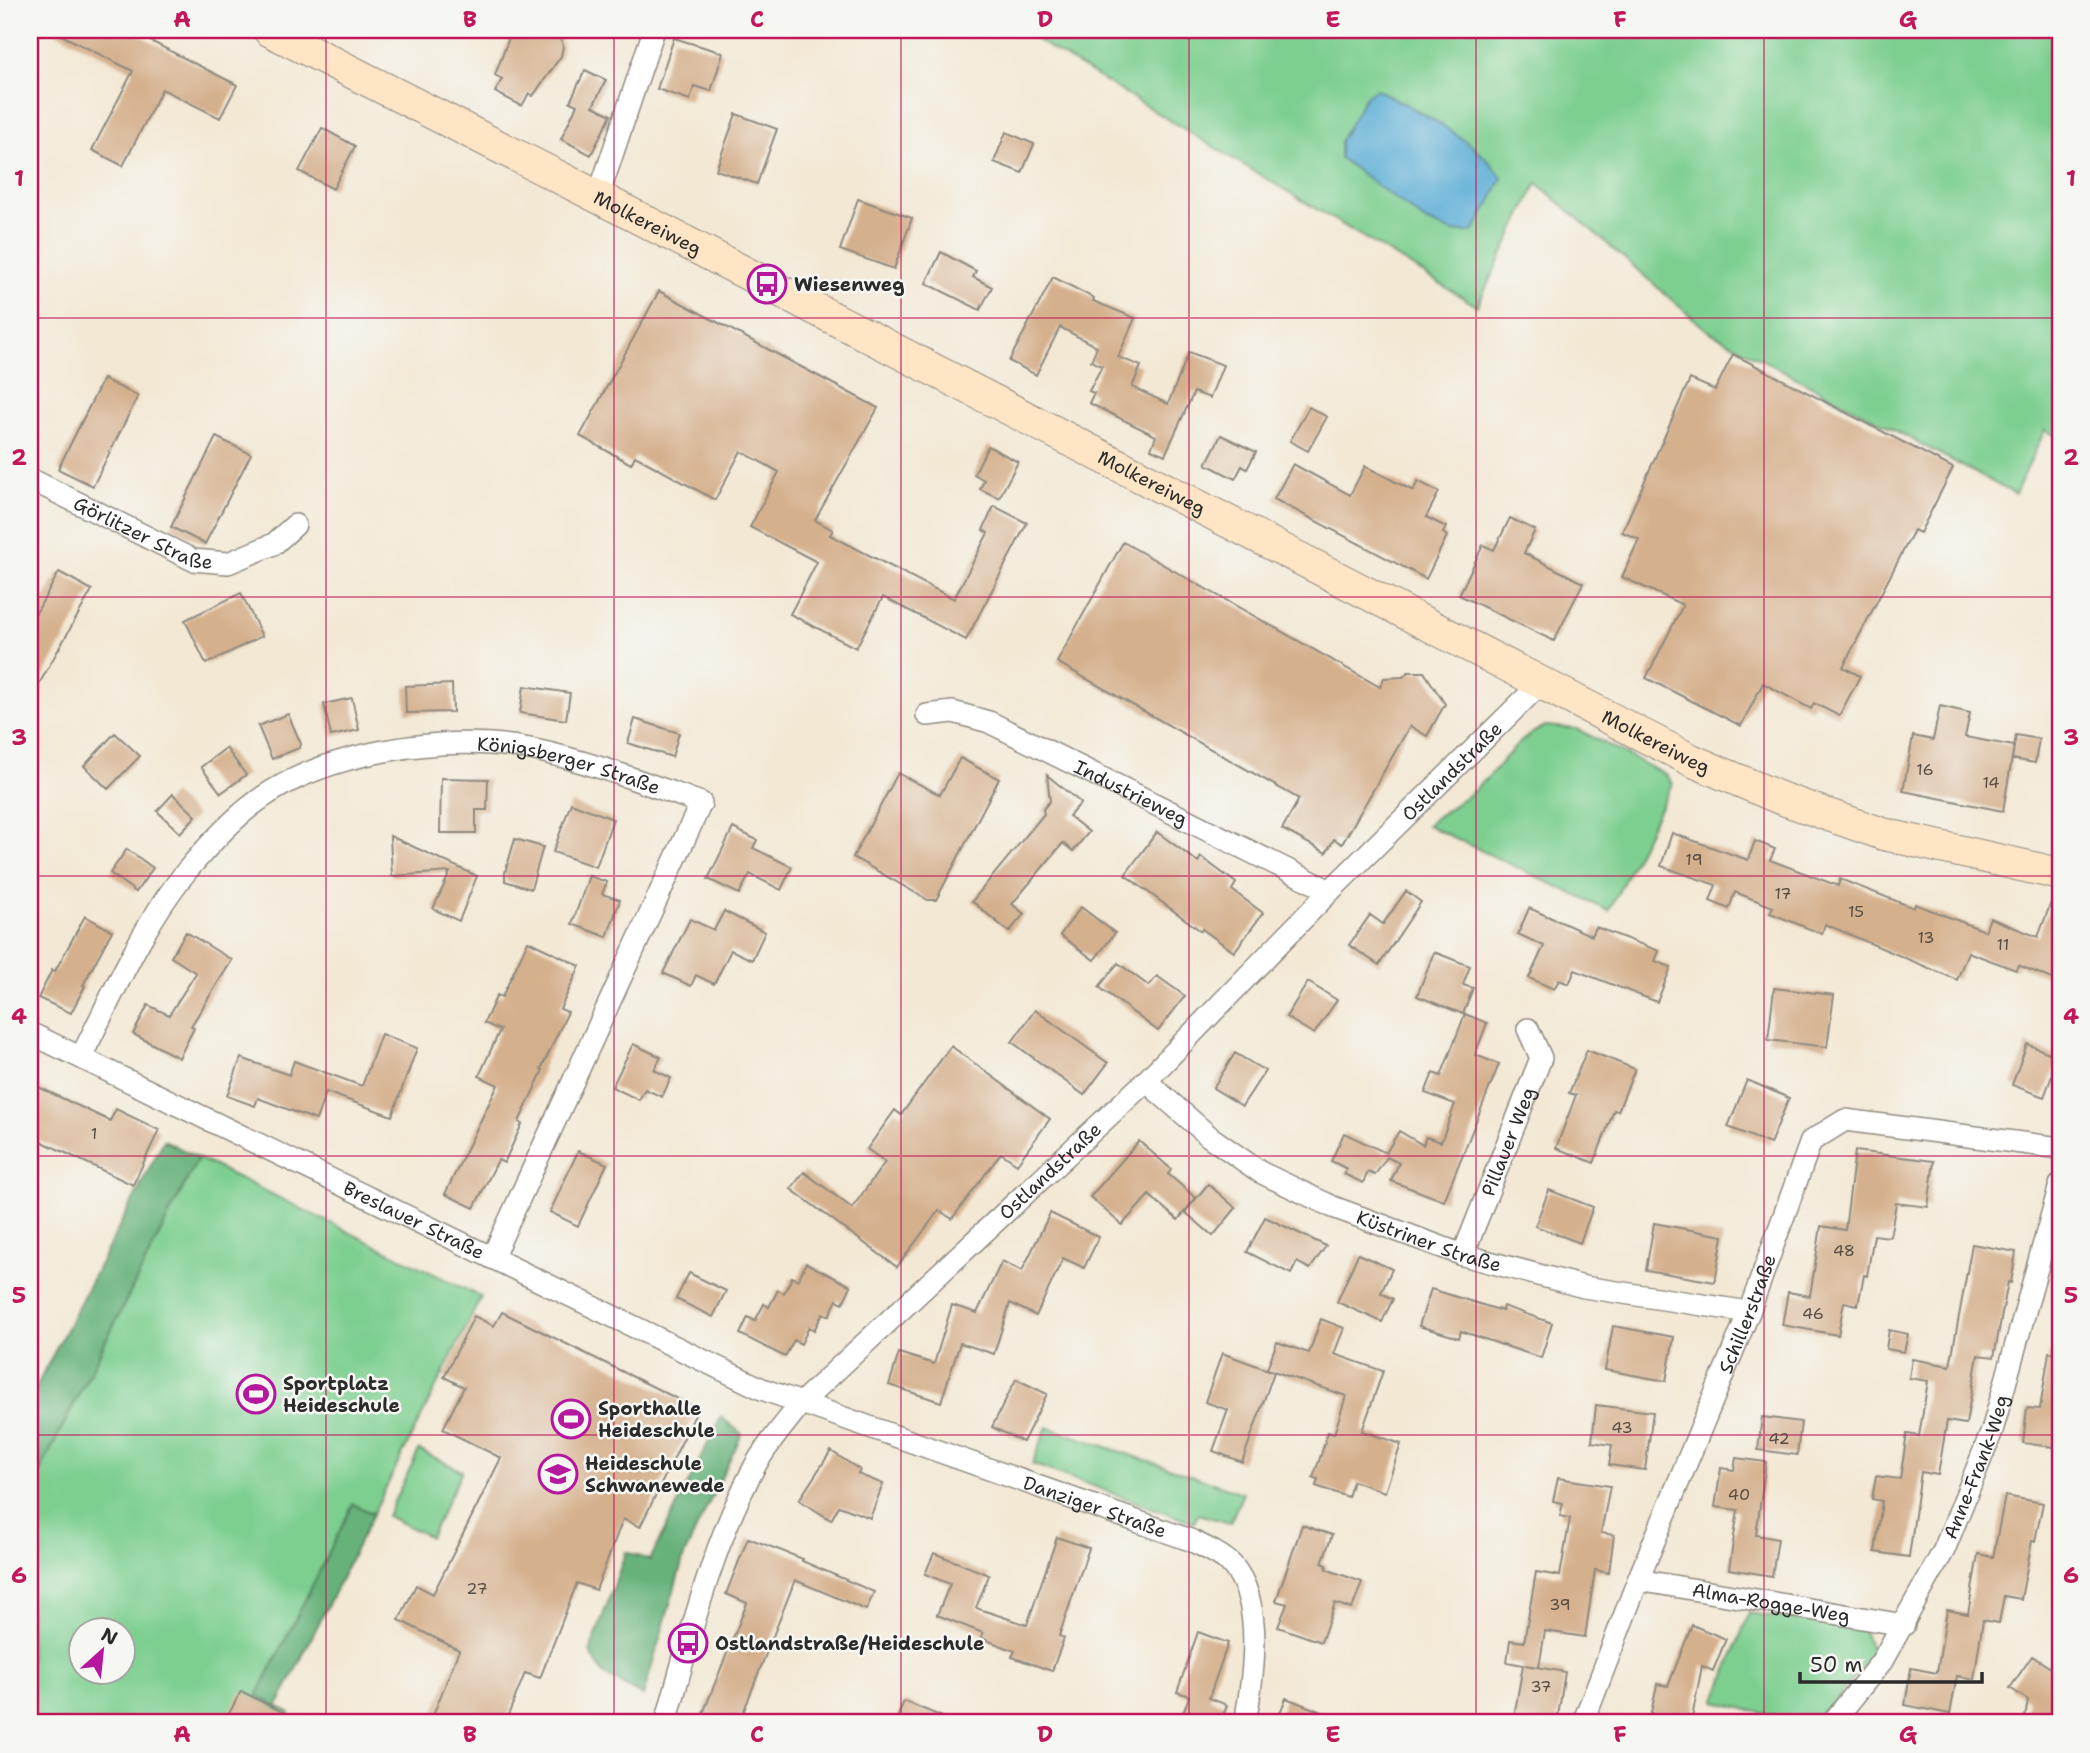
<svg xmlns="http://www.w3.org/2000/svg" width="2090" height="1753" font-family="'Shantell Sans',sans-serif">
  <rect width="100%" height="100%" fill="#f6f6f2"/>
  <filter id="ink" filterUnits="userSpaceOnUse"><feTurbulence type="fractalNoise" baseFrequency=".0143" numOctaves="2"/><feDisplacementMap in="SourceGraphic" scale="14" xChannelSelector="R" yChannelSelector="G"/><feConvolveMatrix kernelMatrix="1 2 1 2 8 2 1 2 1" color-interpolation-filters="sRGB"/></filter>
  <filter id="wash" filterUnits="userSpaceOnUse"><feTurbulence type="fractalNoise" baseFrequency=".00686" numOctaves="4" result="noise"/><feDisplacementMap in="SourceGraphic" scale="28" xChannelSelector="R" yChannelSelector="G"/><feGaussianBlur stdDeviation="1.57" result="paint"/><feColorMatrix in="noise" values="0 0 0 0 0 0 0 0 0 0 0 0 0 0 0 0 0 1.4 0 .05"/><feComposite in="paint" operator="in"/></filter>
  <g filter="url(#wash)">
    <rect width="100%" height="100%" fill="#f3e8d4"/>
    <path fill="#7dcf90" stroke="#547d5e" stroke-width="2" fill-rule="evenodd" d="M1020,30H2060V438L2045,430L2015,494L1708,331L1537,183L1477,306Z
      M1546,726L1577,729L1666,775L1672,784L1609,911L1427,825C1441,812 1457,804 1472,792C1498,772 1513,739 1546,726Z
      M198,1158L481,1297L277,1706L290,1713L285,1723H30V1491ZM80,1630H122V1672H80Z
      M1047,1427L1243,1493L1230,1523L1198,1514L1194,1523L1032,1464Z
      M419,1450L462,1471L430,1537L387,1516Z
      M1749,1613L1863,1629L1873,1653L1818,1723H1806L1715,1702Z"/>
    <path fill="#66b27a" stroke="#486e52" stroke-width="2" d="M164,1140L198,1158L30,1491V1399Z
      M721,1417L742,1434L685,1553L643,1696L603,1674L590,1652L626,1552L650,1560Z
      M353,1504L373,1514L277,1707L257,1696Z"/>
    <path fill="#5badd6" stroke="#436c80" stroke-width="2" d="M1376,89C1414,108 1480,142 1502,178L1491,201L1473,232H1453L1427,222L1340,158V141L1366,96Z"/>
    <g id="blocks">
      <path fill="#d5b08d" d="M51,30H129L237,85L220,118L162,89L123,166L92,150L133,71Z
        M512,30H558L563,46L561,56L533,96L529,93L522,106L495,92L502,79L495,75Z
        M674,38L723,53L711,91L694,86L690,100L657,89Z
        M585,70L606,80L593,106L611,115L591,155L561,139L577,105L570,102Z
        M736,114L777,129L757,184L716,170Z
        M322,128L355,146L333,189L299,171Z
        M1006,132L1034,144L1022,173L994,162Z
        M858,199L912,218L894,269L840,250Z
        M941,252L976,271L973,277L992,287L980,310L926,283Z
        M1053,277L1094,298L1093,301L1135,318L1118,357L1141,366L1132,387L1168,404L1189,352L1223,365L1210,398L1194,392L1165,455L1151,449L1156,436L1089,403L1094,393L1089,391L1102,366L1091,361L1097,347L1060,327L1036,375L1009,361Z
        M659,291L878,408L815,520L833,530L830,535L954,599L988,533L983,530L994,506L1027,523L966,640L883,597L856,648L790,614L817,562L750,527L779,472L741,451L715,500L635,456L631,464L580,436Z
        M1733,354L1953,468L1920,533L1914,530L1843,667L1860,676L1839,716L1814,703L1811,709L1763,683L1741,726L1646,678L1683,605L1622,577L1639,539L1622,532L1690,379L1715,390Z
        M103,379L138,396L93,486L58,469Z
        M1309,407L1327,417L1308,451L1290,441Z
        M1221,435L1256,452L1247,469L1242,466L1235,479L1206,464Z
        M216,437L251,454L205,544L171,527Z
        M988,446L1018,462L999,498L980,489L984,480L974,474Z
        M1293,464L1350,495L1365,466L1413,491L1418,481L1439,492L1426,517L1446,527L1443,533L1447,536L1426,579L1274,499Z
        M1510,518L1535,530L1524,553L1583,583L1554,641L1459,595L1483,545L1494,550Z
        M1123,542L1380,687L1384,678L1403,677L1408,672H1424L1445,704L1427,736L1410,726L1342,844L1334,839L1326,853L1282,829L1299,799L1057,662Z
        M59,572L92,590L30,700V624Z
        M241,593L262,636L206,664L185,620Z
        M452,684L453,712L406,713L405,686Z
        M524,686L570,693L566,720L520,713Z
        M352,698L359,730L331,736L324,704Z
        M1940,706L1970,713L1965,737L2014,746L2003,811L1903,791L1913,736L1933,740Z
        M288,714L301,744L299,748L272,759L258,726Z
        M635,719L679,733L672,757L628,743Z
        M115,733L140,756L108,789L84,766Z
        M2016,735L2039,739L2035,763L2012,759Z
        M226,748L246,775L221,793L201,767Z
        M960,758L999,779L936,900H928L853,857L898,773L940,795Z
        M1047,775L1081,803L1069,816L1089,832L1073,851L1063,843L1012,904L1024,914L1009,932L972,901L1044,814L1043,809L1050,801Z
        M441,778L488,779L487,810H476V833H440Z
        M173,794L196,816L180,833L157,811Z
        M571,803L613,819L596,867L553,852Z
        M733,828L757,840L753,848L792,867L781,890L750,874L739,894L708,879Z
        M1157,832L1198,862L1201,857L1236,883L1232,890L1263,913L1234,952L1202,929L1201,931L1125,875Z
        M1672,833L1748,860L1755,841L1775,849L1770,860L1838,886L1840,879L1914,908L1915,904L1985,931L1990,918L2038,937L2055,892H2060V982L2018,965L2016,970L1968,952L1957,980L1825,924L1822,934L1770,913L1773,907L1735,892L1729,909L1710,901L1716,885L1661,866Z
        M390,836L477,876L459,921L433,909L450,872L392,876Z
        M515,839L543,847L531,889L505,881V873Z
        M127,849L153,868L136,892L110,873Z
        M589,876L607,882L602,894L620,900L607,937L572,924Z
        M1406,891L1421,902L1379,965L1349,945L1370,915L1383,924Z
        M1081,907L1115,933L1094,960L1060,935Z
        M1529,908L1592,936L1596,927L1659,951L1655,961L1671,967L1657,1002L1575,970L1569,984L1559,980L1554,989L1529,978L1544,946L1518,934Z
        M724,911L765,932L752,960L731,950L714,984L696,975L691,986L663,973L690,919L714,930Z
        M85,916L112,931L83,985L85,986L71,1013L38,998L52,970L55,971Z
        M186,932L232,960L191,1026L194,1028L179,1058L133,1034L148,1005L169,1015L196,973L171,957Z
        M528,941L580,966L560,1009L568,1012L541,1069L543,1070L519,1122L522,1124L504,1163L498,1160L474,1208L445,1194L498,1085L479,1076L500,1030L484,1023L497,995L502,997Z
        M1434,952L1470,966L1463,985L1473,988L1463,1014L1417,996Z
        M1118,963L1149,986L1157,976L1185,996L1158,1031L1099,987Z
        M1308,982L1337,1000L1314,1034L1286,1017Z
        M1774,988L1834,995L1827,1047L1768,1040Z
        M1035,1010L1108,1063L1084,1095L1012,1042Z
        M1465,1014L1487,1023L1475,1055L1499,1064L1444,1201L1391,1181L1399,1163L1387,1157L1375,1175L1368,1172L1363,1183L1344,1174L1347,1169L1331,1161L1344,1133L1386,1153L1399,1131L1423,1145L1426,1137L1441,1142L1455,1104L1425,1093L1433,1073L1441,1076Z
        M381,1034L417,1048L392,1116L326,1092L316,1120L258,1098L255,1106L227,1096L241,1058L289,1075L294,1061L362,1086Z
        M633,1044L661,1057L654,1070L671,1078L662,1097L645,1089L639,1100L612,1087Z
        M2027,1044L2059,1057L2044,1097L2012,1085Z
        M951,1046L1050,1119L1017,1164L1001,1153L952,1219L939,1210L897,1267L791,1189L804,1172L852,1208L885,1162L867,1149L895,1110L901,1115Z
        M1587,1050L1635,1069L1618,1111L1614,1110L1594,1163L1556,1148L1576,1095L1569,1093Z
        M1235,1053L1265,1071L1242,1106L1213,1088Z
        M1747,1080L1789,1098L1770,1144L1728,1127Z
        M30,1083L110,1121L116,1109L159,1130L133,1185L30,1136Z
        M1139,1141L1171,1169L1168,1174L1196,1198L1178,1220L1149,1195L1122,1225L1090,1197Z
        M578,1151L607,1164L578,1226L550,1212Z
        M1855,1151L1934,1161L1928,1207L1896,1203L1890,1237L1874,1235L1867,1276L1864,1275L1858,1305L1844,1302L1838,1335L1782,1325L1788,1292L1810,1296L1821,1226L1845,1230Z
        M1208,1184L1236,1208L1213,1236L1185,1212Z
        M1549,1190L1593,1207L1580,1243L1535,1226Z
        M1050,1213L1099,1237L1084,1268L1063,1258L1036,1316L1010,1303L994,1354L960,1343L941,1402L889,1385L899,1353L934,1364L952,1305L977,1313L1002,1261L1022,1271Z
        M1265,1217L1326,1246L1310,1269L1297,1262L1291,1274L1247,1252Z
        M1654,1223L1723,1236L1715,1282L1646,1270Z
        M1972,1244L2016,1252L2011,1283L2008,1282L1994,1357L1978,1355L1966,1424L1947,1421L1938,1475L1921,1472L1909,1557L1875,1552L1882,1501L1872,1499L1876,1476L1900,1479L1907,1434L1919,1436L1928,1381L1909,1378L1912,1359L1950,1366Z
        M1358,1254L1392,1269L1381,1293L1393,1299L1382,1322L1337,1302Z
        M806,1263L851,1286L843,1303L837,1300L829,1316L823,1313L814,1330L809,1327L801,1344L794,1340L785,1357L740,1334L748,1317L755,1321L764,1304L769,1307L778,1290L784,1293L792,1277L798,1280Z
        M689,1273L726,1291L713,1317L676,1299Z
        M1431,1289L1502,1311L1503,1306L1552,1323L1541,1358L1461,1331L1459,1338L1419,1326Z
        M502,1312L698,1409L640,1527L623,1519L596,1590L577,1583L540,1678L525,1673L505,1723H430L459,1650L399,1620L416,1585L433,1594L501,1458L443,1429L464,1387L444,1377L474,1316L494,1326Z
        M1321,1319L1344,1328L1334,1354L1383,1371L1362,1431L1401,1444L1385,1492L1353,1481L1348,1497L1316,1486L1318,1479L1313,1478L1321,1455L1328,1432L1334,1434L1346,1396L1267,1369L1277,1342L1309,1353Z
        M1613,1326L1674,1337L1666,1381L1605,1370Z
        M1889,1330L1908,1334L1904,1352L1886,1349Z
        M2049,1352L2060,1353V1448L2023,1443L2027,1408L2040,1409Z
        M1222,1353L1274,1372L1242,1462L1213,1451L1228,1410L1205,1402Z
        M1016,1379L1047,1394L1023,1442L992,1427Z
        M1596,1405L1653,1412L1645,1470L1609,1465L1612,1445L1592,1442Z
        M1762,1417L1801,1422L1797,1455L1758,1450Z
        M831,1451L860,1470L858,1474L883,1484L870,1518L839,1506L831,1520L799,1500Z
        M1736,1458L1766,1462L1756,1535L1778,1539L1772,1576L1729,1569L1738,1510L1715,1507L1721,1468L1734,1470Z
        M1558,1478L1610,1486L1601,1533L1614,1535L1609,1573L1595,1570L1585,1637L1545,1631L1539,1667L1525,1665L1565,1672L1557,1723H1513L1523,1665L1507,1662L1510,1640L1524,1642L1536,1572L1560,1576L1570,1518L1560,1516L1563,1503L1553,1501Z
        M2005,1496L2043,1503L2035,1541H2032L2021,1599L2004,1596L1999,1623L1983,1620L1974,1679L1957,1676L1950,1714L1905,1705L1911,1668L1937,1673L1947,1610L1968,1614L1978,1554L1993,1557Z
        M1302,1525L1332,1535L1322,1563L1327,1565L1326,1569L1362,1582L1352,1609L1335,1603L1321,1642L1278,1627L1287,1604L1276,1601Z
        M1057,1537L1089,1548L1059,1636L1064,1638L1052,1671L1012,1657L1015,1651L981,1638L983,1633L937,1615L950,1584L925,1574L934,1553L989,1575L976,1608L1027,1625Z
        M748,1538L803,1559L802,1561L874,1592L866,1610L795,1580L739,1723H720L702,1716L747,1603L726,1594Z
        M1692,1625L1726,1639L1713,1671L1702,1666L1691,1723L1650,1718L1657,1684L1668,1686Z
        M1198,1632L1228,1643L1209,1698L1227,1705L1220,1723H1180L1189,1696L1177,1692Z
        M2032,1656L2060,1674V1723H2024L2028,1700L2010,1688Z
        M241,1691L304,1723H224Z
        M1286,1698L1347,1722V1723H1276Z
        M904,1701L957,1723H895Z"/>
    </g>
  </g>
  <g filter="url(#ink)">
    <use href="#blocks" fill-opacity="0" stroke="#8f8a80" stroke-width="2"/>
    <g fill="none" stroke-linecap="round" stroke-linejoin="round">
      <defs>
        <g id="street">
          <path d="M598,197L654,30"/>
          <path id="s1" d="M30,479L193,560L228,563L274,544L295,525"/>
          <path id="s2" d="M927,715L953,712L989,722L1330,891"/>
          <path id="s3" d="M30,1033L762,1389L1190,1540C1204,1547 1221,1554 1232,1565C1265,1602 1253,1679 1245,1723"/>
          <path id="s4" d="M81,1057C113,995 141,927 185,873C206,848 230,821 256,802C324,751 448,733 530,749C589,761 645,783 701,803L492,1258"/>
          <path id="s5" d="M1146,1081L1210,1137L1260,1172L1333,1207L1463,1255L1584,1287L1749,1312"/>
          <path id="s6" d="M1463,1255L1541,1058L1528,1029"/>
          <path id="s7" d="M1638,1580L1904,1625"/>
          <path id="s8" d="M666,1723C690,1635 712,1545 756,1464C768,1443 786,1423 801,1403L1146,1081L1330,891L1541,683"/>
          <path id="s9" d="M1583,1723L1638,1580L1749,1312L1811,1141L1845,1120L2060,1148"/>
          <path id="s10" d="M1832,1723L1882,1661L1944,1550L1992,1431L2060,1185"/>
        </g>
        <g id="secondary">
          <path id="s11" d="M269,30L598,197L1691,760L1780,798L1883,834L2060,874"/>
        </g>
      </defs>
      <use href="#street" stroke="#8f8a80" stroke-width="24"/>
      <use href="#secondary" stroke="#8f8a80" stroke-width="34"/>
      <use href="#street" stroke="#fff" stroke-width="21"/>
      <use href="#secondary" stroke="#fde5c5" stroke-width="32"/>
    </g>
  </g>
  <path fill="none" stroke="#c2185b" stroke-width="2" stroke-opacity="0.55" d="M326,30V1723M614,30V1723M901,30V1723M1189,30V1723M1476,30V1723M1764,30V1723M30,318H2060M30,597H2060M30,876H2060M30,1156H2060M30,1435H2060"/>
  <defs>
    <symbol id="bus-ring" viewBox="-11 -11 22 22"><circle r="9.5" fill="#f6f6f2" stroke="#b5179e" stroke-width="1.5"/><path d="M-5-6H5V4H4V6H2V4H-2V6H-4V4H-5ZM-3.5-4V0h7V-4ZM-3.5 1.2v1.5H-2V1.2ZM2 1.2v1.5H3.5V1.2Z" fill="#b5179e"/></symbol>
    <symbol id="stadium-ring" viewBox="-11 -11 22 22"><circle r="9.5" fill="#f6f6f2" stroke="#b5179e" stroke-width="1.5"/><path d="M0-5a6.5 5 0 1 0 0 10a6.5 5 0 1 0 0-10ZM-3.5-1.8h7v3.6h-7Z" fill="#b5179e"/></symbol>
    <symbol id="school-ring" viewBox="-11 -11 22 22"><circle r="9.5" fill="#f6f6f2" stroke="#b5179e" stroke-width="1.5"/><path d="M0-5L7-2L0 1L-7-2ZM-4 1L0 2.5L4 1V4Q0 6-4 4Z" fill="#b5179e"/></symbol>
  </defs>
  <g fill-rule="evenodd">
    <use href="#bus-ring" x="745" y="262" width="44" height="44"/>
    <use href="#stadium-ring" x="234" y="1372" width="44" height="44"/>
    <use href="#stadium-ring" x="549" y="1397" width="44" height="44"/>
    <use href="#school-ring" x="536" y="1452" width="44" height="44"/>
    <use href="#bus-ring" x="666" y="1621" width="44" height="44"/>
  </g>
  <g text-anchor="middle" stroke-width="5" stroke-linejoin="round" paint-order="stroke">
    <g font-size="16" fill="#564c44">
      <text x="1925" y="775">16</text>
      <text x="1991" y="788">14</text>
      <text x="1694" y="865">19</text>
      <text x="1783" y="899">17</text>
      <text x="1856" y="917">15</text>
      <text x="1926" y="943">13</text>
      <text x="2003" y="950">11</text>
      <text x="94" y="1139">1</text>
      <text x="1844" y="1256">48</text>
      <text x="1813" y="1319">46</text>
      <text x="1622" y="1433">43</text>
      <text x="1779" y="1444">42</text>
      <text x="1739" y="1500">40</text>
      <text x="477" y="1594">27</text>
      <text x="1560" y="1610">39</text>
      <text x="1541" y="1692">37</text>
    </g>
    <g font-size="19" fill="#2b2b2b" stroke="#f6f6f2">
      <text dy="7" stroke="none"><textPath href="#s11" startOffset="425">Molkereiweg</textPath></text>
      <text dy="7" stroke="none"><textPath href="#s11" startOffset="992">Molkereiweg</textPath></text>
      <text dy="7" stroke="none"><textPath href="#s1" startOffset="126">Görlitzer Straße</textPath></text>
      <text dy="7" stroke="none"><textPath href="#s11" startOffset="1559">Molkereiweg</textPath></text>
      <text dy="7" stroke="none"><textPath href="#s4" startOffset="639">Königsberger Straße</textPath></text>
      <text dy="7" stroke="none"><textPath href="#s8" startOffset="1258">Ostlandstraße</textPath></text>
      <text dy="7" stroke="none"><textPath href="#s2" startOffset="222">Industrieweg</textPath></text>
      <text dy="7" stroke="none"><textPath href="#s6" startOffset="122">Pillauer Weg</textPath></text>
      <text dy="7" stroke="none"><textPath href="#s8" startOffset="691">Ostlandstraße</textPath></text>
      <text dy="7" stroke="none"><textPath href="#s3" startOffset="427">Breslauer Straße</textPath></text>
      <text dy="7" stroke="none"><textPath href="#s5" startOffset="329">Küstriner Straße</textPath></text>
      <text dy="7" stroke="none"><textPath href="#s9" startOffset="441">Schillerstraße</textPath></text>
      <text dy="7" stroke="none"><textPath href="#s10" startOffset="296">Anne-Frank-Weg</textPath></text>
      <text dy="7" stroke="none"><textPath href="#s3" startOffset="1167">Danziger Straße</textPath></text>
      <text dy="7" stroke="none"><textPath href="#s7" startOffset="135">Alma-Rogge-Weg</textPath></text>
    </g>
    <g font-size="19" font-weight="bold" fill="#2b2b2b" stroke="#f6f6f2" text-anchor="start">
      <text x="794" y="291">Wiesenweg</text>
      <text x="283" y="1390">Sportplatz<tspan x="283" dy="22">Heideschule</tspan></text>
      <text x="598" y="1415">Sporthalle<tspan x="598" dy="22">Heideschule</tspan></text>
      <text x="585" y="1470">Heideschule<tspan x="585" dy="22">Schwanewede</tspan></text>
      <text x="715" y="1650">Ostlandstraße/Heideschule</text>
    </g>
  </g>
  <rect width="2090" height="1753" fill="none" stroke="#f6f6f2" stroke-width="77"/>
  <g transform="translate(102 1651) rotate(27)"><circle r="33" fill="#f6f6f2" stroke="#a5a5a2" stroke-width="2"/>
  <path d="M0-5L12 26L0 18L-12 26Z" fill="#b5179e"/>
  <text y="-10" font-size="19" font-weight="bold" text-anchor="middle" fill="#2b2b2b">N</text>
  </g>
  <path d="M1800 1672v10h182v-10" fill="none" stroke="#2b2b2b" stroke-width="3.5"/>
  <text x="1810" y="1672" font-size="21" fill="#2b2b2b" stroke="#f6f6f2" stroke-width="5" paint-order="stroke">50 m</text>
  <rect x="38" y="38" width="2014" height="1676" fill="none" stroke="#c2185b" stroke-width="2.5"/>
  <g font-size="23" text-anchor="middle" font-weight="bold" fill="#c2185b">
    <text x="182" y="27">A</text>
    <text x="470" y="27">B</text>
    <text x="757" y="27">C</text>
    <text x="1045" y="27">D</text>
    <text x="1333" y="27">E</text>
    <text x="1620" y="27">F</text>
    <text x="1908" y="27">G</text>
    <text x="19" y="186">1</text>
    <text x="2071" y="186">1</text>
    <text x="19" y="465">2</text>
    <text x="2071" y="465">2</text>
    <text x="19" y="745">3</text>
    <text x="2071" y="745">3</text>
    <text x="19" y="1024">4</text>
    <text x="2071" y="1024">4</text>
    <text x="19" y="1303">5</text>
    <text x="2071" y="1303">5</text>
    <text x="19" y="1583">6</text>
    <text x="2071" y="1583">6</text>
    <text x="182" y="1742">A</text>
    <text x="470" y="1742">B</text>
    <text x="757" y="1742">C</text>
    <text x="1045" y="1742">D</text>
    <text x="1333" y="1742">E</text>
    <text x="1620" y="1742">F</text>
    <text x="1908" y="1742">G</text>
  </g>
</svg>
